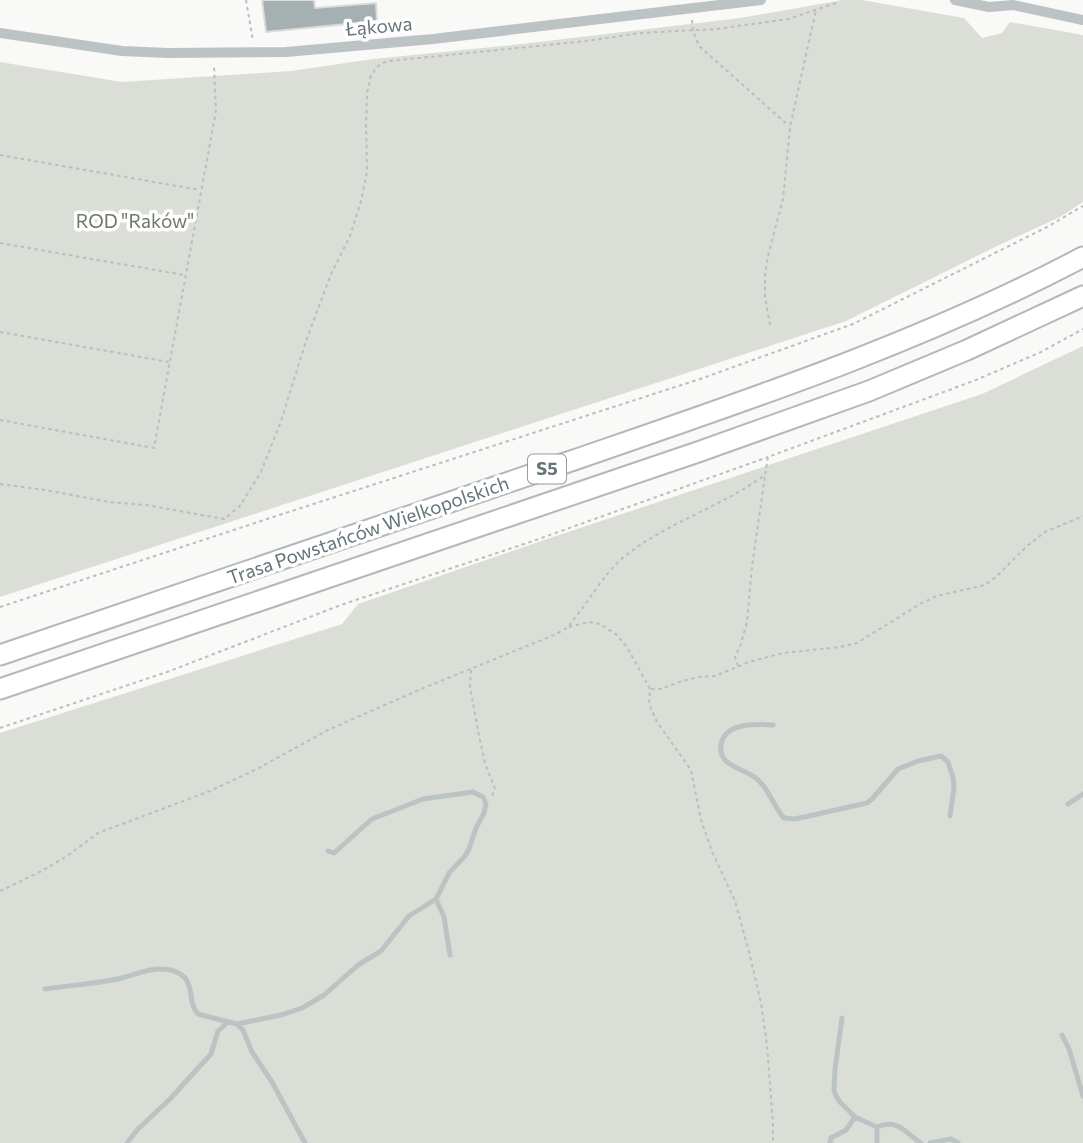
<svg xmlns="http://www.w3.org/2000/svg" width="1083" height="1143" font-family="Commissioner,sans-serif">
  <rect width="100%" height="100%" fill="#f9f9f8"/>
  <path fill="#dbded7" d="M843,0H862L964,18L982,38L1002,33L1010,22L1083,35V202L1060,217L997,246L846,321L0,597V62L122,82L291,71L373,59L522,44L740,18Z
    M1083,346V1143H0V733L342,624L358,604L550,538L982,394Z"/>
  <path fill="#a4b0b2" stroke="#dbdbda" stroke-width="2" d="M262,0H314L315,8L376,3L377,21L266,32Z"/>
  <g fill="none" stroke-linecap="round" stroke-linejoin="round">
    <defs>
      <path id="motorway" d="M0,655C190,590 381,526 571,461C745,401 920,343 1083,257
        M0,689L698,452L869,391L967,350L1083,296"/>
    </defs>
    <use href="#motorway" stroke="#b3b8ba" stroke-width="23"/>
    <path stroke="#b9bebf" stroke-width="2" stroke-dasharray="3.5 3.5" stroke-linecap="butt" d="M246,0L253,41
      M692,20L693,31L699,46L789,126
      M0,155L200,190
      M0,243L184,275
      M770,325L765,297V275L768,256L783,199L790,127L816,10
      M0,332L169,362
      M0,420L154,448L216,111L214,65
      M0,484L45,490L109,502L146,505L224,519L240,506L261,472L281,421L306,341L331,274L350,236L361,201L367,172L366,122L367,94L371,75L380,64L389,61L587,41L640,33L716,29L789,19L836,3
      M0,607L267,519L700,379L853,324L1047,227L1083,206
      M569,627L589,622L600,624L617,635L627,647L650,689L649,704L657,722L691,770L701,820L713,854L735,901L749,952L761,1003L767,1045L773,1125V1143
      M738,666L735,657L740,647L747,622L752,566L765,476
      M471,670L470,687L479,736L485,763L495,789L492,796
      M651,689H661L682,681L699,677L715,676L749,662L783,653L840,647L857,643L920,604L937,596L985,585L996,577L1027,546L1045,532L1083,516
      M0,728L167,672L341,605L533,541L768,457
      M0,891L42,871L67,856L98,833L210,791L257,769L328,730L421,689L554,635C558,633 564,630 568,627C571,624 574,618 578,614C593,595 606,571 625,556C668,522 721,507 765,475L768,457L976,380L1041,352L1083,329"/>
    <path stroke="#bcc3c4" stroke-width="5" d="M773,725C756,724 725,722 721,745C720,751 722,757 726,761C735,770 750,771 759,781C770,791 774,807 784,818L795,819L867,803L872,799L898,769L918,761L941,756L948,762L953,777L954,788L950,816
      M1068,804L1083,794
      M436,899L444,917L450,955
      M45,989C71,985 97,984 122,978C135,975 146,969 160,969C168,969 179,971 185,978C194,988 188,1004 198,1014L237,1024L243,1030L252,1052L272,1082L305,1143
      M842,1018L835,1069L834,1090L836,1096L840,1102L855,1117L877,1127C898,1118 905,1133 921,1143
      M237,1024L281,1015L302,1008L324,995L358,965L381,951L409,916L436,899L449,873L465,856L469,849L476,828L484,813L486,804L483,797L473,792L423,799L372,819L334,853L328,851
      M1062,1035L1069,1049L1083,1096
      M877,1127V1143
      M127,1143L138,1129L170,1099L211,1054L218,1031L228,1022
      M830,1143L831,1138L846,1130L855,1117
      M930,1143L951,1139L958,1143"/>
    <path stroke="#bcc3c4" stroke-width="10" d="M955,0L989,7L1013,5L1083,20
      M0,33L122,51L168,53L286,52L433,39L761,0"/>
    <use href="#motorway" stroke="#fff" stroke-width="19"/>
  </g>
  <g text-anchor="middle" stroke-width="7" stroke-linejoin="round" paint-order="stroke">
    <rect fill="#fff" stroke="#929ea1" stroke-width="2" x="528" y="454.5" width="38" height="29" rx="5"/>
    <g font-size="18" font-weight="bold" fill="#637579">
      <text x="547" y="475">S5</text>
    </g>
    <g font-size="19" fill="#637579" stroke="#fff">
      <text transform="translate(379 26) rotate(-5)" y="7">Łąkowa</text>
      <text transform="translate(368 530) rotate(-19)" y="7">Trasa Powstańców Wielkopolskich</text>
    </g>
    <g font-size="19" fill="#6e7866" stroke="#fff">
      <text x="135" y="228">ROD "Raków"</text>
    </g>
  </g>
</svg>
